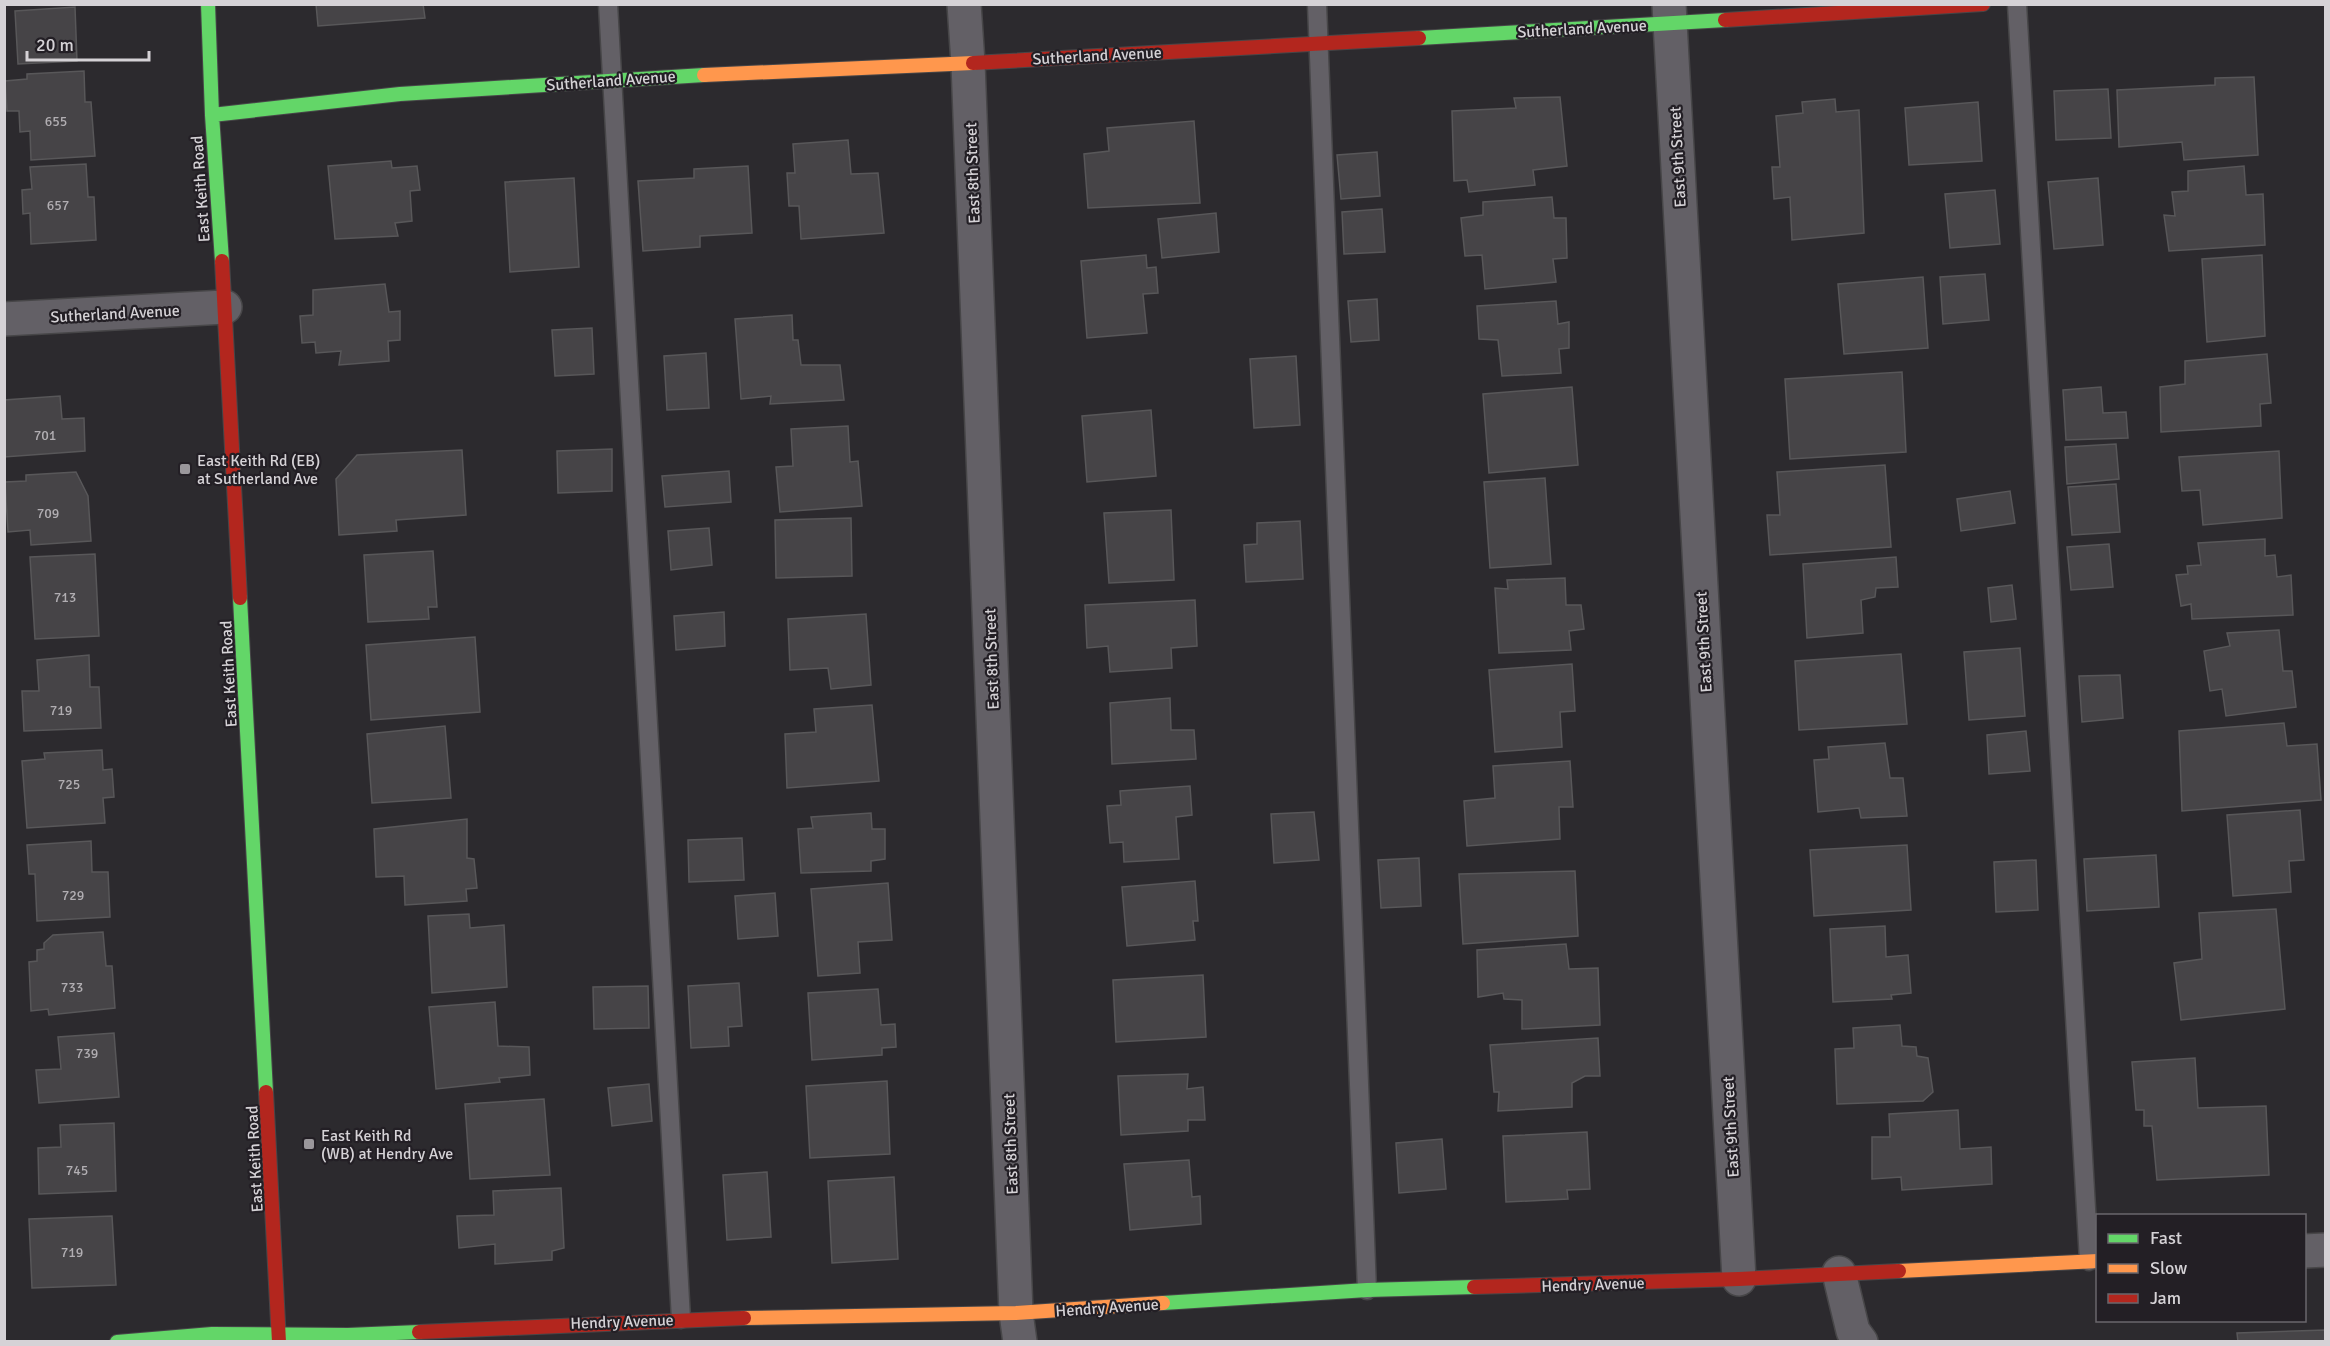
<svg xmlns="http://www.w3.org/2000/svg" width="2330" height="1346" font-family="Signika,sans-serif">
  <rect width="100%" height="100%" fill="#2c2a2e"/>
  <path fill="#464447" stroke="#585759" stroke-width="1.5" d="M316,4H423L425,18L318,26Z
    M75,7L77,61L18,64L15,11Z
    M84,71L85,102H91L95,156L31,160L30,131L20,132L19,111H7L5,81L27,79V74Z
    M2254,77L2258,155L2184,160L2182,142L2119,147L2117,90L2215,85V78Z
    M2108,89L2111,138L2056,140L2054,91Z
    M1560,97L1567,166L1533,170L1535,185L1469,192L1467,180L1454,181L1452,111L1516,108L1514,98Z
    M1835,99L1836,112L1859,110L1864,233L1792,240L1790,197L1774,199L1772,167H1780L1776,116L1803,113L1802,102Z
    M1978,102L1982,161L1909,165L1905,108Z
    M1194,121L1200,203L1088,208L1084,154L1109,151L1107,128Z
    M848,140L851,174L878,173L884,233L801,239L799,206H789L787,173H795L793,144Z
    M1377,152L1380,196L1341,199L1337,155Z
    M391,161L392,168L417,166L420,190L410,191L412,221L395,223L398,236L335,239L328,166Z
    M86,164L88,197H94L96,240L31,244L30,213L23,214L22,190L32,189L30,167Z
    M748,166L752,233L700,236V247L643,251L638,181L694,178V169Z
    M2244,166L2246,195L2263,194L2265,245L2169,251L2164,215L2175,216L2172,192L2188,191V171Z
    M574,178L579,267L510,272L505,182Z
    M2098,178L2103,245L2054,249L2048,182Z
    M1995,190L2000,244L1950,248L1945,194Z
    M1552,197L1554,218H1566L1567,258L1553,259L1556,282L1485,289L1482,255L1465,256L1461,218L1483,215V202Z
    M1382,209L1385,252L1344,254L1342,212Z
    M1216,213L1219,252L1162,258L1158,219Z
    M1146,255L1147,268L1156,267L1158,293L1143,294L1147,333L1087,338L1081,261Z
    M2262,255L2265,336L2207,342L2202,259Z
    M1985,274L1989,320L1943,324L1940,277Z
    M1923,277L1928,348L1844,354L1838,284Z
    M385,284L389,312L400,311V340L388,341L389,361L339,365L341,351L316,353L315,342L302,343L300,316L313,315V290Z
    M1377,299L1379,340L1351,342L1348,301Z
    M1556,301L1558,324L1569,322V348L1559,349L1561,373L1502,376L1498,340L1479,339L1477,306Z
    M792,315L793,340H798L801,365H840L844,400L770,404L771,396L741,399L735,319Z
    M592,328L594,374L555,376L552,330Z
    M706,353L709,408L667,410L664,356Z
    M2267,354L2271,403L2260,404L2261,426L2161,432L2160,387L2185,384V361Z
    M1296,356L1300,425L1254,428L1250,359Z
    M1902,372L1906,452L1790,459L1785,379Z
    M1572,387L1578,465L1489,473L1483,394Z
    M2101,387L2103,413L2126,412L2128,438L2066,440L2063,390Z
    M60,396L62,419L84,418L85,451L4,457V400Z
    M1151,410L1156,476L1087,482L1082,416Z
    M848,426L850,462L858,461L862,506L780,512L776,467L793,466L791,429Z
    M2116,444L2119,479L2067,484L2065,447Z
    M612,449V491L558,493L557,451Z
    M462,450L466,515L396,520L397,531L339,535L336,479L357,455Z
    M2279,451L2282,518L2203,525L2200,490L2182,491L2179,457Z
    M1885,465L1891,547L1770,555L1767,515H1780L1777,472Z
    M729,471L731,502L665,507L662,476Z
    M76,472L88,496L91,541L31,545L30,530L8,532L5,482L26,481V475Z
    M1545,478L1551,564L1490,568L1484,482Z
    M2116,484L2120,532L2072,535L2068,487Z
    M2010,491L2015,523L1961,531L1957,499Z
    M1171,510L1174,580L1109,583L1104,513Z
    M851,518L852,576L776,578L775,520Z
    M1300,521L1303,579L1246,582L1244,545L1257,544V523Z
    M709,528L712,565L671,570L668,531Z
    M2265,539V556L2275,555L2277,577L2291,575L2293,615L2192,619L2191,604L2181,606L2176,575L2188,574L2187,566L2201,565L2198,543Z
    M2109,544L2113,587L2071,590L2067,547Z
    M433,551L437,607H428L429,619L368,622L364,555Z
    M95,554L99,636L35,639L30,557Z
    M1896,557L1898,587L1876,588L1875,597L1861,600L1863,633L1807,638L1803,564Z
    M1565,578L1566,605H1581L1584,629L1569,631L1571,650L1499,653L1495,588L1508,589L1507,580Z
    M2012,585L2016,619L1991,622L1988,588Z
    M1195,600L1197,646L1171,648L1172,668L1110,672L1108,646L1087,648L1085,605Z
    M724,612L725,646L676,650L674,616Z
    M866,614L871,685L831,689L828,668L790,670L788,619Z
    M2279,630L2283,671H2292L2296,707L2226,716L2222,689L2210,691L2204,651L2230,646L2227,633Z
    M475,637L480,712L371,720L366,645Z
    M2020,648L2025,716L1969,720L1964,652Z
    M1901,654L1907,724L1799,730L1795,661Z
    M89,655L90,687H99L101,728L24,731L22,691H39L37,660Z
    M1572,664L1575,711L1560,712L1562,747L1495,752L1489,670Z
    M2120,675L2123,718L2082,722L2079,676Z
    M1170,698L1171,730H1194L1196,759L1112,764L1110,703Z
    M872,705L879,781L787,788L785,734L816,732L814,709Z
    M2284,723L2287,746L2317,744L2321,800L2182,811L2179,731Z
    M445,726L451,798L372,803L367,734Z
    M2026,731L2030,771L1989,774L1987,735Z
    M1885,743L1890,778H1903L1907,816L1861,818L1859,808L1818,812L1814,760L1829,759L1828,747Z
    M102,750L103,770L112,769L114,797L103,798L105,823L27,828L22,761L45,759L44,753Z
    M1570,761L1573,807H1559L1560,839L1467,846L1464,801L1495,798L1493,766Z
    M1190,786L1192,815L1176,817L1179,859L1124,862L1123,842L1110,843L1107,806L1121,805L1120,791Z
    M2300,810L2304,860L2289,861L2291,892L2233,896L2227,815Z
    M1314,812L1319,860L1274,863L1271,814Z
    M871,813L872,829H885V859L871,861V871L801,873L798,829L813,828L811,817Z
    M467,819V858L474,859L477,888L466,889L467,901L405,905L404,876L376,877L374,829Z
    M742,838L744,880L689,882L688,840Z
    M91,841L92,872H108L110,917L37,921L35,874H29L27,845Z
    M1907,845L1911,910L1814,916L1810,850Z
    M2156,855L2159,907L2087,911L2084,859Z
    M1419,858L1421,906L1381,908L1378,860Z
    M2036,860L2038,910L1996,912L1994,862Z
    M1575,871L1578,936L1463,944L1459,874Z
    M1195,881L1198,921H1193L1195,940L1127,946L1122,887Z
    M888,883L892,940L858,942L860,973L818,976L811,889Z
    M775,893L778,936L738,939L735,896Z
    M2276,909L2285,1009L2181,1020L2174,963L2202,959L2199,913Z
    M469,914L470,928L504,925L507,987L432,993L428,916Z
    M1885,926L1886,957L1908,955L1911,993L1891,995L1892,999L1833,1002L1830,929Z
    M103,932L106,966H112L115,1008L49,1015L48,1009L31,1011L29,962L37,961V950L44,949V943L53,935Z
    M1566,944L1569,969L1598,968L1600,1025L1522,1029V1000L1504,999L1503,993L1478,997L1477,950Z
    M1203,975L1206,1037L1116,1042L1113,980Z
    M739,983L742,1026L728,1027L729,1046L691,1048L688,986Z
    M648,986L649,1028L594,1029L593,987Z
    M878,989L881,1025L895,1024L896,1047L882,1048V1055L812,1060L808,993Z
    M495,1002L498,1046L529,1047L530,1075L499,1078L500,1082L436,1089L429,1007Z
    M1900,1025L1902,1046L1916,1047L1917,1056L1928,1058L1933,1092L1923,1101L1837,1104L1835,1049L1854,1048L1853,1028Z
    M114,1033L119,1097L39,1103L36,1070L61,1069L58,1037Z
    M1598,1038L1600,1076H1585L1572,1083V1107L1498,1111L1499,1092H1494L1490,1045Z
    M2195,1058L2198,1108L2266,1106L2269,1175L2157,1180L2152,1126H2144V1110H2136L2132,1062Z
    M1188,1074L1187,1089L1203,1087L1205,1120H1188V1131L1121,1135L1118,1076Z
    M887,1081L890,1154L810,1158L806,1086Z
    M649,1084L652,1121L612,1126L608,1088Z
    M544,1099L550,1175L470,1179L465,1104Z
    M1958,1110L1960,1149L1991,1147L1992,1184L1902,1190L1901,1177L1872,1179V1137H1890L1889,1114Z
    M114,1123L116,1191L39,1194L38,1148L61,1147L60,1125Z
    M1587,1132L1590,1189L1567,1190L1568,1199L1506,1202L1503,1136Z
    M1442,1139L1446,1189L1399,1193L1396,1143Z
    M1189,1160L1192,1197L1200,1196L1201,1224L1130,1230L1124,1164Z
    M767,1172L771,1237L727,1240L723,1175Z
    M894,1177L898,1259L832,1263L828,1181Z
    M561,1188L564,1248L552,1251V1260L495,1264V1244L459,1248L457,1216L494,1215L493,1191Z
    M112,1216L116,1285L32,1288L29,1219Z
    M2326,1330V1342H2238L2237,1333Z"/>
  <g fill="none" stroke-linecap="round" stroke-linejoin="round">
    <defs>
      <path id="lane" d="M608,4L681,1319
        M1317,4L1367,1290
        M2017,4L2089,1261"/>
      <path id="street" d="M964,4L968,63L1016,1313L1020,1342
        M1669,4L1739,1279
        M4,319L225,307
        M2304,1251L2326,1250
        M1839,1273L1853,1331L1861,1342"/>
      <path id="fast" d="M208,4L212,115L222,261
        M1419,38L1725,20
        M212,115L400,94L704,75
        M240,598L266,1092
        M1163,1303L1367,1290L1474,1287
        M117,1342L212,1334L348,1335L419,1332"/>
      <path id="slow" d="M704,75L973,63
        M1899,1271L2098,1261
        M744,1318L1016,1313L1163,1303"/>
      <path id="jam" d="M1725,20L1983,4
        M973,63L1419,38
        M222,261L240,598
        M266,1092L279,1342
        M1474,1287L1739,1279L1899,1271
        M419,1332L744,1318"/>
    </defs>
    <use href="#lane" stroke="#474648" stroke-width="21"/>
    <use href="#street" stroke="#474648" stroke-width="36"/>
    <use href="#fast" stroke="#474648" stroke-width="16"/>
    <use href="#slow" stroke="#474648" stroke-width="16"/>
    <use href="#jam" stroke="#474648" stroke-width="16"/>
    <use href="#lane" stroke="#636066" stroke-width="18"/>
    <use href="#street" stroke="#636066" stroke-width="33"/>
    <use href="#fast" stroke="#63d668" stroke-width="14"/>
    <use href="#slow" stroke="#ff974d" stroke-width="14"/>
    <use href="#jam" stroke="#b3261e" stroke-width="14"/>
  </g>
  <g fill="#9a979b" stroke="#231f25" stroke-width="2">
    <rect x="179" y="463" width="12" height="12" rx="3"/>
    <rect x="303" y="1138" width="12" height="12" rx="3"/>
  </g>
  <g text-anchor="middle" stroke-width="4.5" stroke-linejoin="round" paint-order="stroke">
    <g font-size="14" fill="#b1aeb2">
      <text x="56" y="126">655</text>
      <text x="58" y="210">657</text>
      <text x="45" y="440">701</text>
      <text x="48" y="518">709</text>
      <text x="65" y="602">713</text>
      <text x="61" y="715">719</text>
      <text x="69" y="789">725</text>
      <text x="73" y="900">729</text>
      <text x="72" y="992">733</text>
      <text x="87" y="1058">739</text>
      <text x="77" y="1175">745</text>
      <text x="72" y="1257">719</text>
    </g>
    <g font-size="16" fill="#d5d2d6" stroke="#231f25">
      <text transform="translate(1582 28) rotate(-3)" y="6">Sutherland Avenue</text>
      <text transform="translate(1097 55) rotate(-3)" y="6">Sutherland Avenue</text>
      <text transform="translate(611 80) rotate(-4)" y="6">Sutherland Avenue</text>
      <text transform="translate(1677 157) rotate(-93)" y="6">East 9th Street</text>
      <text transform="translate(972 173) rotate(-92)" y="6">East 8th Street</text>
      <text transform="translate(200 189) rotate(-94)" y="6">East Keith Road</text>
      <text transform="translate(115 313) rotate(-3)" y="6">Sutherland Avenue</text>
      <text transform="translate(1703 642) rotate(-93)" y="6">East 9th Street</text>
      <text transform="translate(991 659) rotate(-92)" y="6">East 8th Street</text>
      <text transform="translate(228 674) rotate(-93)" y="6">East Keith Road</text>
      <text transform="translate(1730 1127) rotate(-93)" y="6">East 9th Street</text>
      <text transform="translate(1010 1144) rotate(-92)" y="6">East 8th Street</text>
      <text transform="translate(254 1159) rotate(-93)" y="6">East Keith Road</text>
      <text transform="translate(1593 1284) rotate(-2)" y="6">Hendry Avenue</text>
      <text transform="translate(1107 1307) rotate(-4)" y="6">Hendry Avenue</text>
      <text transform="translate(622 1321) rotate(-2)" y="6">Hendry Avenue</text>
    </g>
    <g font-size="16" fill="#d5d2d6" stroke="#231f25" text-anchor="start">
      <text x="197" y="466">East Keith Rd (EB)<tspan x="197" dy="18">at Sutherland Ave</tspan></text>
      <text x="321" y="1141">East Keith Rd<tspan x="321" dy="18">(WB) at Hendry Ave</tspan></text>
    </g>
  </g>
  <rect width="2330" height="1346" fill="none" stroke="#d5d2d6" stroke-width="12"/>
  <rect x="2096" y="1214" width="210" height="108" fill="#231f25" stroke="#6a676c" stroke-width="1.5"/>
  <rect x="2108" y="1234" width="30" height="9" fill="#63d668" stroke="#6a676c" stroke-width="1.5"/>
  <text x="2150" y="1244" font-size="18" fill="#d5d2d6">Fast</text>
  <rect x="2108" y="1264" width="30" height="9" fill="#ff974d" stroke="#6a676c" stroke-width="1.5"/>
  <text x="2150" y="1274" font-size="18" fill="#d5d2d6">Slow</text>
  <rect x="2108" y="1294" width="30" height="9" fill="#b3261e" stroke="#6a676c" stroke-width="1.5"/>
  <text x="2150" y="1304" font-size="18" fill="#d5d2d6">Jam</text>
  <path d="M27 51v9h122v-9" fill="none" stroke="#d5d2d6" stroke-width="3"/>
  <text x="36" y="51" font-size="18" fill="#d5d2d6" stroke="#231f25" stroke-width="4.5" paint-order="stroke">20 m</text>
</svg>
